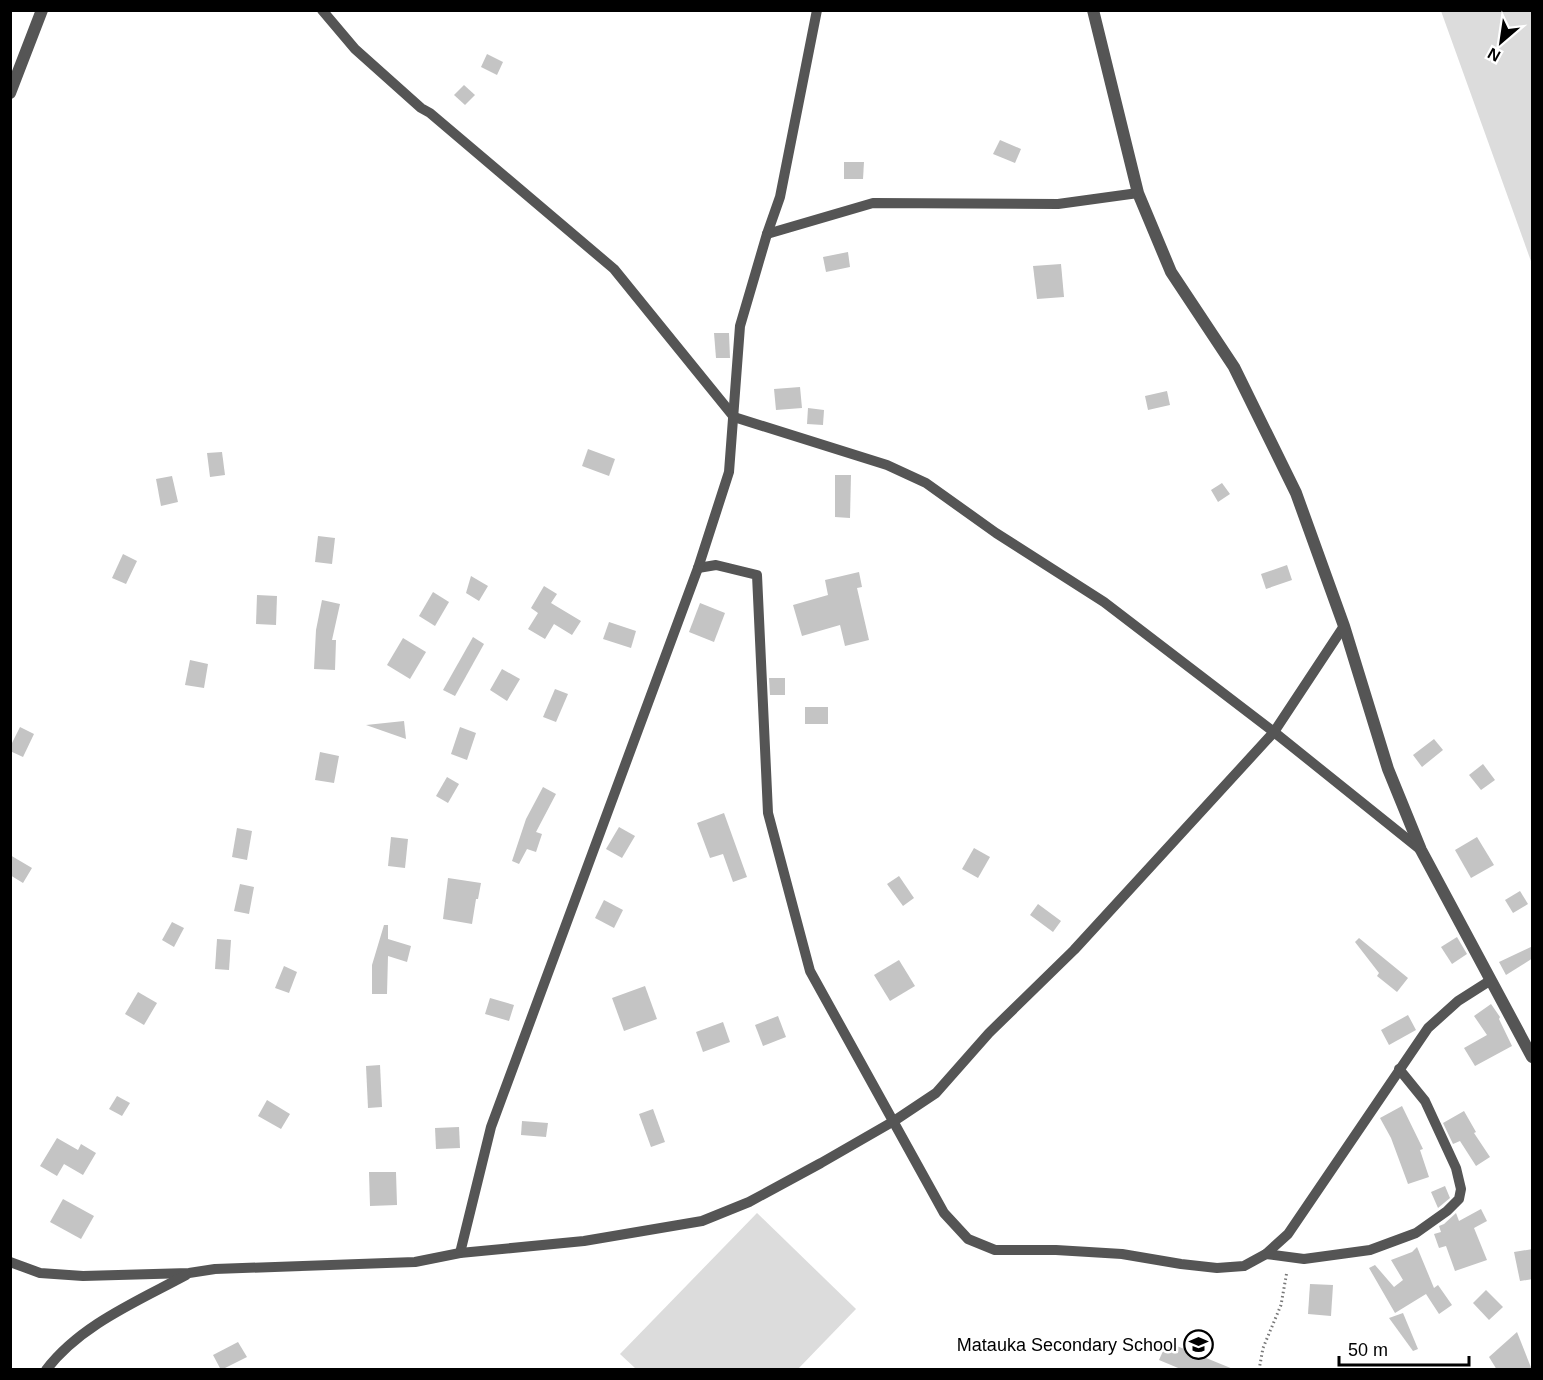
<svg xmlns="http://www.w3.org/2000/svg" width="1543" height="1380" font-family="Helvetica,sans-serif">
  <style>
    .green { fill: #dcdcdc }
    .building { fill: #c4c4c4 }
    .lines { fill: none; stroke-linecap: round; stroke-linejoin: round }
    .path { stroke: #777; stroke-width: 3; stroke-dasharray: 1.5 3; stroke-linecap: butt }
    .service { stroke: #555; stroke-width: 10 }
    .minor { stroke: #555; stroke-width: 12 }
    .labels { text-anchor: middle; stroke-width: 5; stroke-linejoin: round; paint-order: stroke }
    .poi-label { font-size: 18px; fill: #000; stroke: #fff; text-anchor: end }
  </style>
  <rect width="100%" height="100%" fill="#fff"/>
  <g class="green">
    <path d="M1441,11H1532V264Z"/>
    <path d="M757,1213L856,1309L798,1369H636L620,1354Z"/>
  </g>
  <g class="building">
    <path d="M487,54L503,62L497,75L481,67Z"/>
    <path d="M464,85L475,95L465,105L454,95Z"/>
    <path d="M1000,140L1021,149L1015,163L993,154Z"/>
    <path d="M844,162H864L863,179H844Z"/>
    <path d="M848,252L850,267L826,272L823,257Z"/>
    <path d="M1061,264L1064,297L1037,299L1033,266Z"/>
    <path d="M714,333H729L730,358H716Z"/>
    <path d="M800,387L802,408L776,410L774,389Z"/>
    <path d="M1167,391L1170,405L1148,410L1145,396Z"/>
    <path d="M808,408L824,410L823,425L807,424Z"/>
    <path d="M588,449L615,459L609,476L582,466Z"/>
    <path d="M222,452L225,475L210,477L207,453Z"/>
    <path d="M835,475H851L850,518L835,517Z"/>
    <path d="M172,476L178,502L161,506L156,479Z"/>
    <path d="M1222,483L1230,494L1218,502L1211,490Z"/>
    <path d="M318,536L335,538L332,564L315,562Z"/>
    <path d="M123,554L137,561L126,584L112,578Z"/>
    <path d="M1287,565L1292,580L1266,589L1261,574Z"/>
    <path d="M859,572L862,587L857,588L869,640L845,646L840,625L802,636L793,605L828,595L825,580Z"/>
    <path d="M471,576L488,586L479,601L466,593Z"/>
    <path d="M544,586L557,594L551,603L581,621L572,635L554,624L545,639L528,629L538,613L531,608Z"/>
    <path d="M433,592L449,602L435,626L419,616Z"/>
    <path d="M257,595L277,596L276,625L256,624Z"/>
    <path d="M322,600L340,604L332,640H336L335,670L314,669L316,630Z"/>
    <path d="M700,603L725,613L714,642L689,632Z"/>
    <path d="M609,622L636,631L631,648L603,639Z"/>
    <path d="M473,637L484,644L455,696L443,690Z"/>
    <path d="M403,638L426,652L410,679L387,665Z"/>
    <path d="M190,660L208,664L204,688L185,685Z"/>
    <path d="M502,669L520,679L507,701L490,690Z"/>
    <path d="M769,678H785V695H770Z"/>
    <path d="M555,689L568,694L556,722L543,717Z"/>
    <rect x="805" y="707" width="23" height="17"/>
    <path d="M404,721L406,739L366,725Z"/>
    <path d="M20,727L34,734L23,757L10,751V747Z"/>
    <path d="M460,727L476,733L467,760L451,754Z"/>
    <path d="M1434,739L1443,750L1422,767L1413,755Z"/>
    <path d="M320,752L339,756L334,783L315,780Z"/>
    <path d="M1483,764L1495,780L1481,790L1469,775Z"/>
    <path d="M447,777L459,784L448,803L436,796Z"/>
    <path d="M543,787L556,794L536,832L542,834L536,852L527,849L519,864L512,861L526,819Z"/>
    <path d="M724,813L747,877L733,882L723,854L710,858L697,823Z"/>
    <path d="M619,827L635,836L622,858L606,849Z"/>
    <path d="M237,828L252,831L247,860L232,857Z"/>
    <path d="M391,837L408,839L405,868L388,866Z"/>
    <path d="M1477,837L1494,865L1471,878L1455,850Z"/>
    <path d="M974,848L990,857L978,878L962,869Z"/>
    <path d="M10,855L32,868L23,883L10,875Z"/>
    <path d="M899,876L914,898L903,906L887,884Z"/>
    <path d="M448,878L481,883L478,899H476L472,924L443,919Z"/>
    <path d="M240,884L254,887L249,914L234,911Z"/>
    <path d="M1520,891L1528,904L1513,913L1505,900Z"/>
    <path d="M604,900L623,910L614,928L595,918Z"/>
    <path d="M1038,904L1061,921L1053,932L1030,915Z"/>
    <path d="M172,922L184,928L174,947L162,940Z"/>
    <path d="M384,925H388V939L411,946L407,962L388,956L387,994H372V965Z"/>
    <path d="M1457,937L1467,954L1452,964L1441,947Z"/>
    <path d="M1359,938L1408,978L1397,992L1377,976L1379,973L1355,942Z"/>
    <path d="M217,939L231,940L229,970L215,969Z"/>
    <path d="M1533,946V958L1506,975L1499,962Z"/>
    <path d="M899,960L915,986L890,1001L874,975Z"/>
    <path d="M284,966L297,972L289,993L275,988Z"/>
    <path d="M645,986L657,1019L624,1031L612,998Z"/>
    <path d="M138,992L157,1003L144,1025L125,1014Z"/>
    <path d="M490,998L514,1005L509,1021L485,1014Z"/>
    <path d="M1491,1004L1500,1017L1499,1019L1512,1046L1475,1066L1464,1048L1487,1035L1474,1016Z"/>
    <path d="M1408,1015L1416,1030L1389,1045L1381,1030Z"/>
    <path d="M778,1016L786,1037L763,1046L755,1025Z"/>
    <path d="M723,1022L730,1042L703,1052L696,1032Z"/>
    <path d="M380,1065L382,1107L368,1108L366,1066Z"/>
    <path d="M117,1096L130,1103L122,1116L109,1109Z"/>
    <path d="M267,1100L290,1114L281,1129L258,1116Z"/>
    <path d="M1402,1106L1423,1149L1420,1150L1429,1177L1408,1184L1391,1138L1380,1118Z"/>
    <path d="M653,1109L665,1142L651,1147L639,1114Z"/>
    <path d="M1464,1111L1476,1132L1474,1133L1490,1157L1476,1166L1460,1141L1453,1144L1443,1123Z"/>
    <path d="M522,1121L548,1123L546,1137L521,1135Z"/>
    <path d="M459,1127L460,1148L436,1149L435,1128Z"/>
    <path d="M57,1138L78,1150L81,1144L96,1153L83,1175L64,1164L57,1176L40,1166Z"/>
    <path d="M369,1172H396L397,1205L370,1206Z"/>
    <path d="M1445,1186L1450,1198L1438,1208L1431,1192Z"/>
    <path d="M63,1199L94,1216L81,1239L50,1222Z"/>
    <path d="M1481,1209L1487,1221L1474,1228L1487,1260L1455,1271L1446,1246L1439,1248L1434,1234L1441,1232L1439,1226L1444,1224L1456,1213L1459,1221Z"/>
    <path d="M1417,1247L1434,1288L1438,1285L1452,1305L1439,1314L1426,1294L1395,1313L1369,1268L1375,1265L1394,1287L1403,1280L1391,1260L1412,1252Z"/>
    <path d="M1533,1249V1279L1520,1281L1514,1252Z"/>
    <path d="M1310,1284L1333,1285L1331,1316L1308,1314Z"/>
    <path d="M1486,1290L1503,1307L1489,1320L1473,1303Z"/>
    <path d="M1403,1313L1418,1349L1413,1351L1389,1318Z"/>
    <path d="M1517,1332L1532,1370H1497L1489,1357Z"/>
    <path d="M238,1342L247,1357L221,1370L213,1355Z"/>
    <path d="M1167,1342L1233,1369V1370H1183L1159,1360Z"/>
  </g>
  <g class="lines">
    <path class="path" d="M1259,1370L1263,1348L1281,1305L1287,1271"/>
    <g class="service">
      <path d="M322,10L355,49L421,108L430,113L614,269L734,417L887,465L926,483L996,533L1104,602L1274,732L1421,850"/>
      <path d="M767,234L873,203L1058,204L1138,193"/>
      <path d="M698,568L716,565L757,575L768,813L810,971L944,1213L968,1239L995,1250H1056L1122,1254L1181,1264L1217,1268L1244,1266L1266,1254L1288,1234L1428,1028L1458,1001L1491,980"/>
      <path d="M460,1253L491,1127L698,568L729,472L740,326L767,234L780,197L817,10"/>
      <path d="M1266,1254L1304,1259L1370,1250L1416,1233L1447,1211L1459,1199L1461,1189L1456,1168L1425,1101L1399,1069"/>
      <path d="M10,1262L40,1273L83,1276L189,1273L215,1269L415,1262L460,1253L584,1241L702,1221L749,1202L821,1163L894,1121L936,1093L989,1033L1074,950L1274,732L1344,626"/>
      <path d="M46,1370C80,1325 138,1301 186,1275"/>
    </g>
    <g class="minor">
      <path d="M1093,10L1138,193L1171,272L1234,367L1296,493L1344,626L1388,769L1421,850L1532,1057"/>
      <path d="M10,93L42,10"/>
    </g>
  </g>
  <defs>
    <symbol id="school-ring" viewBox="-11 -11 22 22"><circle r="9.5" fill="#fff" stroke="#000" stroke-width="1.5"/><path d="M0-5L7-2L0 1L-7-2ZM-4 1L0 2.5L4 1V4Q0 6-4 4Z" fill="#000"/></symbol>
  </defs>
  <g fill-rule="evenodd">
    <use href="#school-ring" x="1182" y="1328" width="33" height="33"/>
  </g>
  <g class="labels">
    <g class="poi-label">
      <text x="1177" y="1351">Matauka Secondary School</text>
    </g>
  </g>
  <rect width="1543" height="1380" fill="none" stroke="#000000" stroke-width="24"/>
  <g transform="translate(1501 42) rotate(209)" stroke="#ffffff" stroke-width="4.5" paint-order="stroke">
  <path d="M0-4.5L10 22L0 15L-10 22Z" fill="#000000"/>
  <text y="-9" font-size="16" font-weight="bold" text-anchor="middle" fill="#000000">N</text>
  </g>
  <path d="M1339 1356v9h130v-9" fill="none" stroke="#000000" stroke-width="3"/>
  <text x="1348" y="1356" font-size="18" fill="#000000" stroke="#ffffff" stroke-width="4.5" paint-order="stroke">50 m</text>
</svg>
